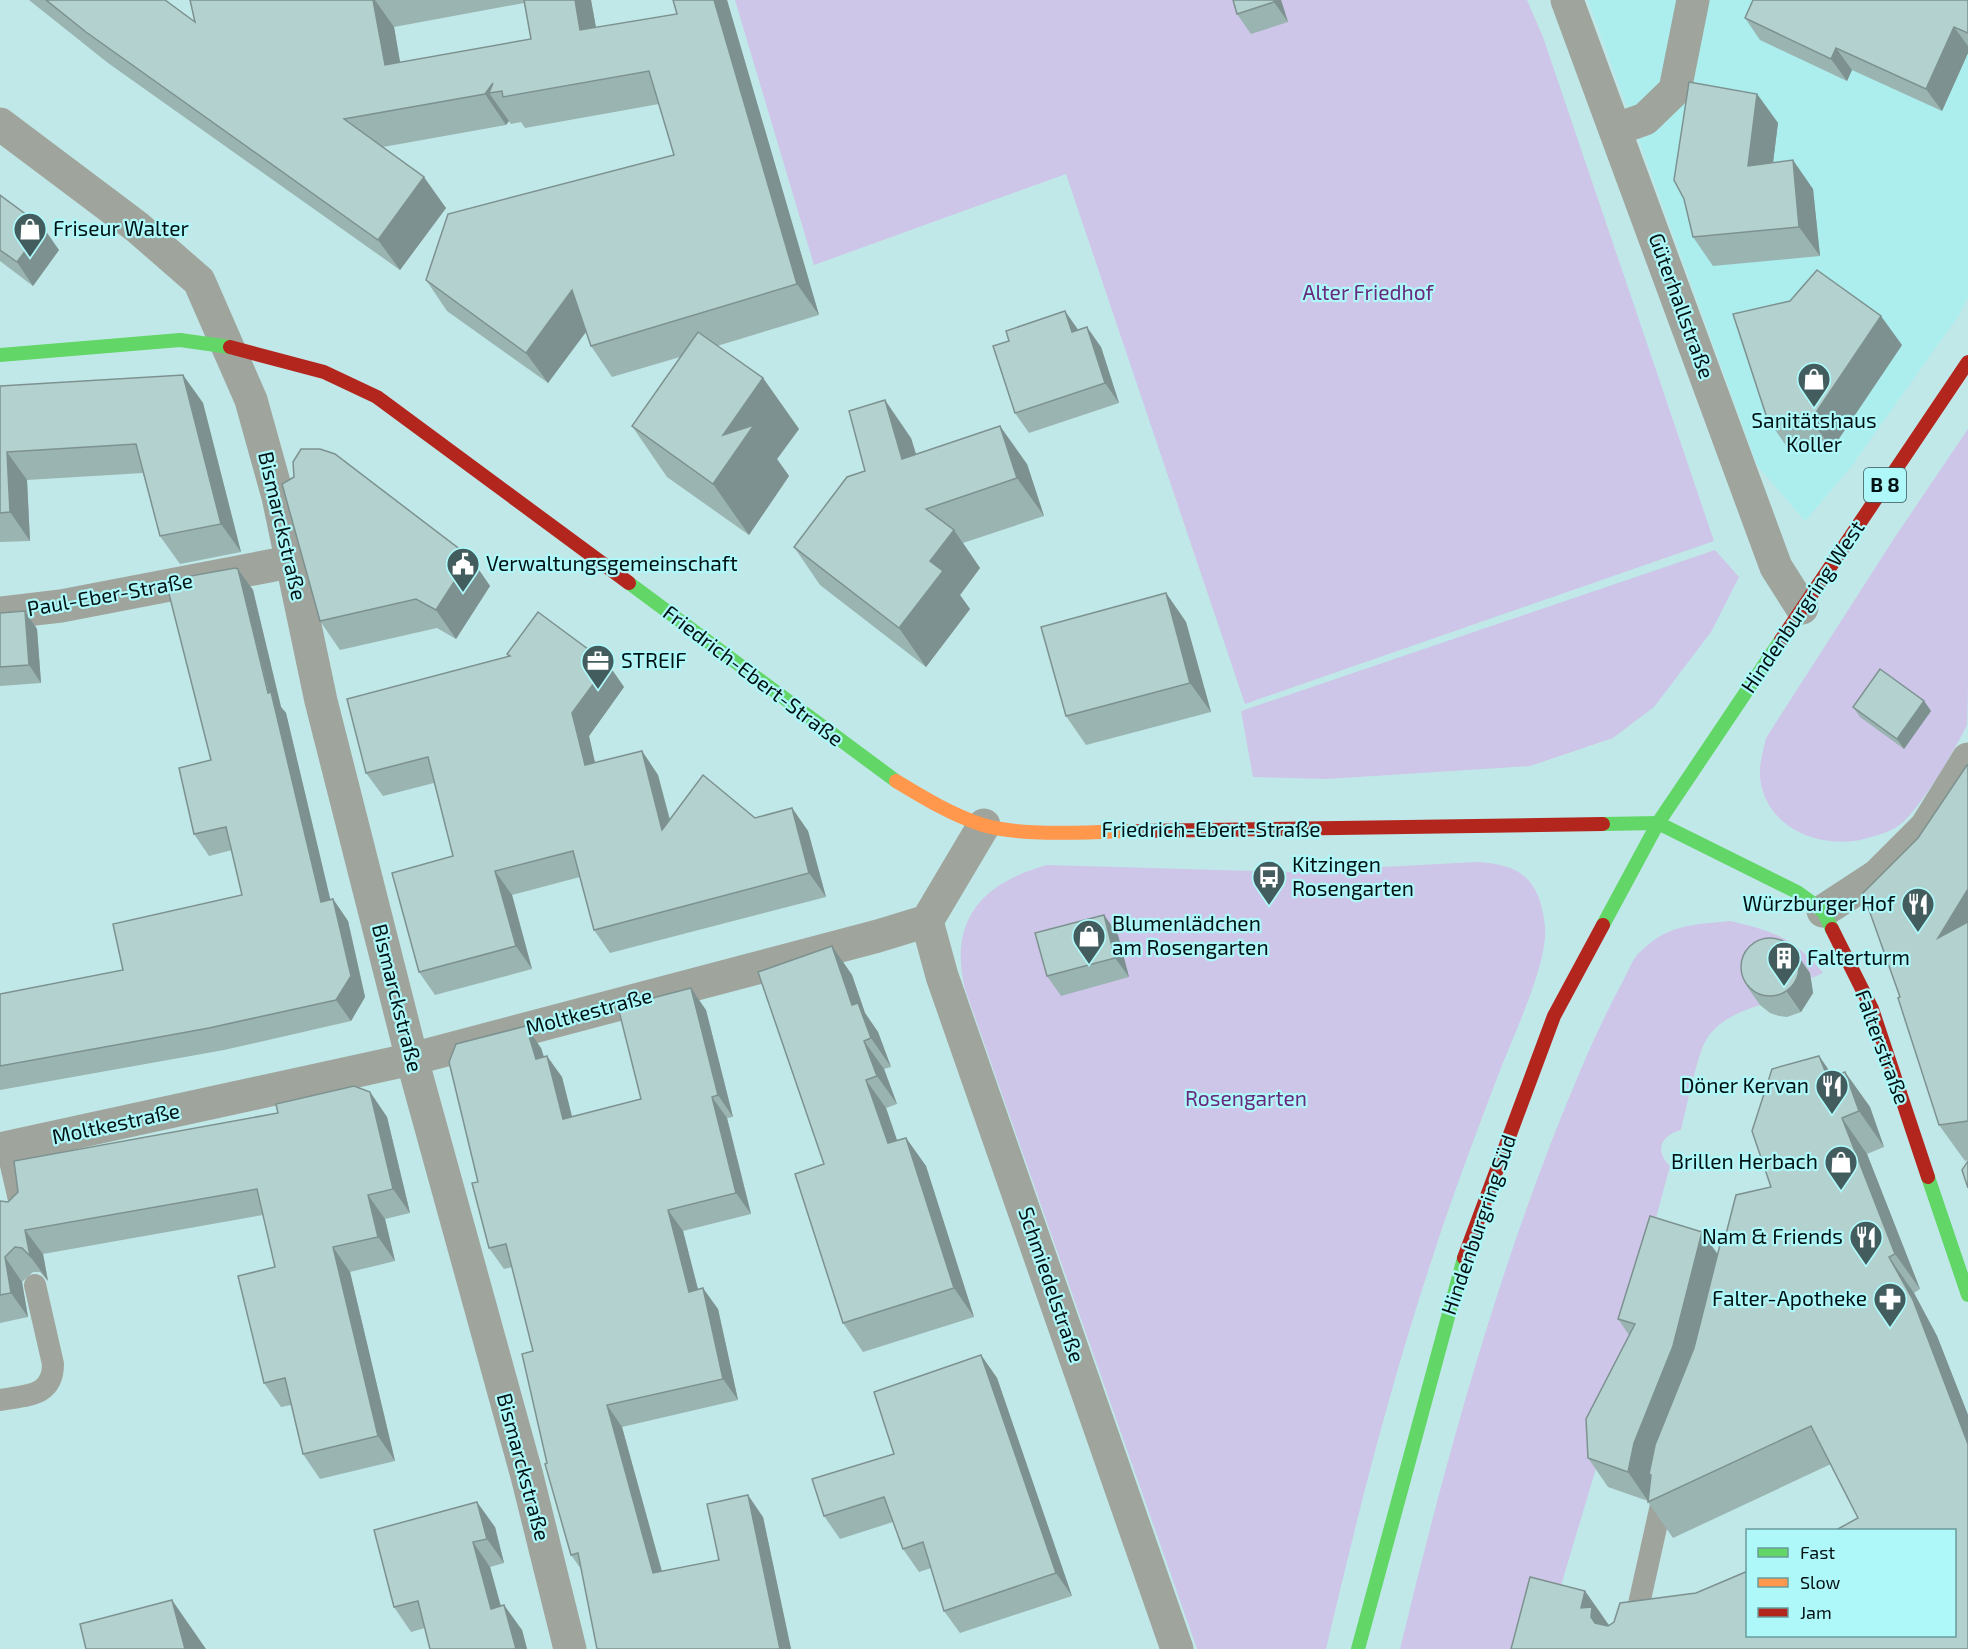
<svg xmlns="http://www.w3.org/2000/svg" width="1968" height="1649" font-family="'Exo 2',sans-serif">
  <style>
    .built { fill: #acedee }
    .green { fill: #cdc6e8 }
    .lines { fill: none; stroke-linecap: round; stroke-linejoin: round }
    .lane { stroke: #9fa59d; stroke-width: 22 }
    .street { stroke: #9fa59d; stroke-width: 33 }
    .fast { stroke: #63d668; stroke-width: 14 }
    .slow { stroke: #ff974d; stroke-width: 14 }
    .jam { stroke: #b3261e; stroke-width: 14 }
    .wall { fill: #9ab4b1; fill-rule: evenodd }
    .shaded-wall { fill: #7d9290 }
    .building { fill: #b3d1ce; stroke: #7d9290; stroke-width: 1.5 }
    .labels { text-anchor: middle; stroke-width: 4.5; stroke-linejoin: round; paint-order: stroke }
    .shield { fill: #aff8f9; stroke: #345758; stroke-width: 1.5 }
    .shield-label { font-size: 20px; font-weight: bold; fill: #001213 }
    .poi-label { font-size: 21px; fill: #001213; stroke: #aff8f9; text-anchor: start }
    .park-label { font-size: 21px; fill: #68297d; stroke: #aff8f9 }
    .street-label { font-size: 21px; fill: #001213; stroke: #aff8f9 }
  </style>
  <rect width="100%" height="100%" fill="#c0e8e8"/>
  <path class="built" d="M1588,0H1968V297L1959,315L1851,467L1805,521L1757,465Z"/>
  <g class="green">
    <path d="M735,0H1527L1543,37L1714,541L1245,704L1066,174L814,265Z"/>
    <path d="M1968,429C1968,507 1968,584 1968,661C1968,676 1968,713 1967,725C1956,748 1918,813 1898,826C1888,833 1872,837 1860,840C1816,848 1766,827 1760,778C1759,764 1763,751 1766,738L1895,537Z"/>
    <path d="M1715,550L1739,577L1711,632L1654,707L1613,738L1530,766L1327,779L1253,777L1241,711Z"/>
    <path d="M1476,862C1522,864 1540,880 1545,927C1548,964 1513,1036 1499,1073C1476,1133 1453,1194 1433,1256C1390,1385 1357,1517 1326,1649H1197L965,989C948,919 983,883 1047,865L1290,872Z"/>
    <path d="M1730,921C1773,931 1793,937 1823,973L1812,978L1810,973L1756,998L1760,1005C1739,1012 1718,1020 1706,1040C1697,1055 1686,1110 1681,1130C1661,1135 1654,1151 1670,1166L1652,1233L1659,1236L1603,1445L1542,1649H1400C1448,1450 1503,1250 1584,1062C1596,1034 1609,1007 1623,981C1628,972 1632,960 1639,953C1668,924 1691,925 1730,921Z"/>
  </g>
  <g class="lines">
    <g class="lane">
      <path d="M7,1148L22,1213"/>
      <path d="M0,1400C26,1395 53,1397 53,1364L35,1285"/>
      <path d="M1629,1649L1665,1487"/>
    </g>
    <g class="street">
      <path d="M1567,0L1776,567L1802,608"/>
      <path d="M0,124L137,227L199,281L251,400L278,497L321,701L412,1059L527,1476L570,1649"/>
      <path d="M1617,129L1645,119L1675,90L1693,0"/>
      <path d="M0,613L61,606L290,562"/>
      <path d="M1823,911L1878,875L1926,827L1968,759"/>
      <path d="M927,921L942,976L1177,1649"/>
      <path d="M0,1149L412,1059L878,936L927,921L984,825"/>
    </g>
    <g class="fast">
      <path d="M0,355L180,340L230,347"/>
      <path d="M629,583L896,781"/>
      <path d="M1603,824L1658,823L1797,892L1823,911L1832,929"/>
      <path d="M1603,925L1658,823L1781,640"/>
      <path d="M1928,1177L1968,1295"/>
      <path d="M1358,1649L1464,1258"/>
    </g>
    <path class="slow" d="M896,781C924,798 952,815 983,825C1029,838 1091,831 1139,831"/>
    <g class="jam">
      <path d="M230,347L324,372L377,397L629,583"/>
      <path d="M1781,640L1968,362"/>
      <path d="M1139,831L1603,824"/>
      <path d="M1832,929L1872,1009L1928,1177"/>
      <path d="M1464,1258L1554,1016L1603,925"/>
    </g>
  </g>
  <g class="wall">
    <path d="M29,0H165L195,22L190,0H591L596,28L677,14L673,0H727L819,315L717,346L763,378L799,429L777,459L789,476L749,535L667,477L632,426L680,357L612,377L591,346L586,332L548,383L447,311L426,280L674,155L659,104L525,128L521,122L511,124L509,121L506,125L383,147L446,208L400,270L108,63ZM524,3L531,39L400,62L394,27Z"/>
    <path d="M1233,0H1281L1288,22L1251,34L1237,14Z"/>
    <path d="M1968,0V53L1942,111L1852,70L1847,81L1760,40L1745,18Z"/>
    <path d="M1757,94L1778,123L1773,162L1813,189L1820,256L1713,266L1693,237Z"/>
    <path d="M0,195L59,250L33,286L0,261Z"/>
    <path d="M1790,301L1902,345L1832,449L1787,447L1767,418Z"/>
    <path d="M1078,330L1101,347L1119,403L1029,433L1015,413Z"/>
    <path d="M183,375L203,403L241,552L180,564L160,536L143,473L27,480L30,541L0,542V386Z"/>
    <path d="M911,438L916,454L1027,464L1044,516L963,543L980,568L960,595L970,609L926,667L820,585L794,547L865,471Z"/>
    <path d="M470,557L490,586L456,639L437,628L340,650L320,621Z"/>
    <path d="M238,569L253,590L281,707L286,713L330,900L333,899L348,921L365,997L351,1021L224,1050L0,1090V994L123,970L242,895L232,850L209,856L194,834L211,760Z"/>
    <path d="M1166,593L1186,622L1211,712L1086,745L1066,716Z"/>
    <path d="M25,611L37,629L41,683L0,686V613Z"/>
    <path d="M507,654L608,664L624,687L589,736L595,763L642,751L658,775L670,819L755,818L792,808L808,831L826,897L610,953L594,930L580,877L512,895L532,969L435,995L419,972L453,856L434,783L383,796L366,773L508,656Z"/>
    <path d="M1924,701L1931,711L1904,749L1860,717L1853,707Z"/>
    <path d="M1968,765V1160L1965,1161L1939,1125L1900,997L1918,838Z"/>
    <path d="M1104,915L1118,935L1129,977L1061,996L1047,976Z"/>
    <path d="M832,946L852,975L865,1013L878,1032L891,1067L884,1069L897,1104L886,1108L897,1141L906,1138L926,1166L974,1317L863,1352L843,1323L824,1164Z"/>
    <path d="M1810,973L1813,993L1801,1012L1787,1017L1779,1016L1770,1013L1760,1005L1746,985Z"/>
    <path d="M706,1010L733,1117L727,1118L751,1214L683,1231L698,1289L718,1309L738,1400L622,1427L662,1571L719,1560L763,1517L791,1649H597L581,1569L571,1555L547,1463L533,1351L512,1267L504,1269L489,1248L478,1182L541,1048L544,1057L562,1077L572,1117L641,1099Z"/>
    <path d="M1819,1056L1833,1076L1845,1072L1870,1107L1884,1147L1867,1154L1920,1289L1914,1293L1937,1336L1968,1415V1649H1511L1530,1577L1585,1591L1609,1625L1614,1622L1620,1603L1696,1593L1748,1571V1635H1954V1530H1836L1858,1518L1831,1464L1673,1538L1648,1502L1649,1496L1648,1501L1608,1487L1588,1458L1586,1419L1629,1335L1618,1319L1650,1216L1702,1232L1718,1254L1723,1233L1726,1234L1736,1195L1771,1187L1752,1131L1772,1069Z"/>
    <path d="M370,1092L387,1117L410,1213L385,1219L395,1261L350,1272L395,1461L320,1479L303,1454L291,1405L281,1407L264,1383L275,1267L263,1215L43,1254L48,1281L40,1272H33L22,1282L28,1317L0,1323V1201L8,1202L278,1113Z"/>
    <path d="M981,1355L997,1378L1072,1596L960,1633L944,1611L931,1568L919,1572L903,1549L893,1522L840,1539L824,1516L894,1454Z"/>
    <path d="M495,1527L504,1563L490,1567L501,1606L522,1630L527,1649H430L425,1628L411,1632L394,1607L374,1530Z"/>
  </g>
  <g class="shaded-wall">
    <path d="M373,0H375L394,27L406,96L385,65Z"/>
    <path d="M575,0H591L602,61L580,30Z"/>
    <path d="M714,0H727L819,315L797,284Z"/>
    <path d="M1274,0H1281L1288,22L1274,2Z"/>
    <path d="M1954,27L1968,46V53L1942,111L1926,89Z"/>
    <path d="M1836,48L1852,70L1847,81L1831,59Z"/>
    <path d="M493,83L489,93L509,121L506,125L485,94Z"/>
    <path d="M1757,94L1778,123L1769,195L1748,166Z"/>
    <path d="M1793,160L1813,189L1820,256L1799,227Z"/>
    <path d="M424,177L446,208L400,270L378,240Z"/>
    <path d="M43,227L59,250L33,286L17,262Z"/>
    <path d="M572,290L594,321L548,383L526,353Z"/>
    <path d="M1065,311L1079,331L1072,332Z"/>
    <path d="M1881,316L1902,345L1832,449L1811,420Z"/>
    <path d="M1087,327L1101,347L1119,403L1105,383Z"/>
    <path d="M183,375L203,403L241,552L221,524Z"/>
    <path d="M763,378L799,429L777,459L789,476L749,535L713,484L723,435Z"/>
    <path d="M885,400L911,438L929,497L902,459Z"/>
    <path d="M1000,426L1027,464L1044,516L1017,478Z"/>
    <path d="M7,452L27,480L30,541L10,512Z"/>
    <path d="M954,530L980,568L960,595L970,609L926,667L899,628L930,561Z"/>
    <path d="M470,557L490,586L456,639L436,610Z"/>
    <path d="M238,569L253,590L281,707L286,713L336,923L321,902Z"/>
    <path d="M1166,593L1186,622L1211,712L1190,683Z"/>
    <path d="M25,611L37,629L41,683L29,665Z"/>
    <path d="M608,664L624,687L589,736L601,789L585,765L572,713Z"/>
    <path d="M1924,701L1931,711L1904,749L1897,739Z"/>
    <path d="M642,751L658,775L678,853L662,830Z"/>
    <path d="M792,808L808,831L826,897L809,873Z"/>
    <path d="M495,871L512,895L532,969L516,946Z"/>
    <path d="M1968,889V967L1938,938Z"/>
    <path d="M333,899L348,921L365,997L351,1021L336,1000Z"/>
    <path d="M1104,915L1118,935L1129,977L1115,958Z"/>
    <path d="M832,946L852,975L865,1013L878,1032L891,1067L871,1038L852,1005Z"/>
    <path d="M1796,953L1810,973L1813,993L1801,1012L1787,992Z"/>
    <path d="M691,988L706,1010L733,1117L718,1095Z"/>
    <path d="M526,1026L541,1048L551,1080L536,1059Z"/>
    <path d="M864,1041L884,1069L897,1104L877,1076Z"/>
    <path d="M547,1056L562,1077L578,1140L563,1119Z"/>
    <path d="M1819,1056L1844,1092L1828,1078Z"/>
    <path d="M1845,1072L1870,1107L1884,1147L1859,1111Z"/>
    <path d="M866,1080L886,1108L908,1172L888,1143Z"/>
    <path d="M370,1092L387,1117L410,1213L393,1189Z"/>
    <path d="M712,1097L727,1118L751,1214L736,1193Z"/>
    <path d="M1842,1118L1867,1154L1920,1289L1895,1254Z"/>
    <path d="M906,1138L926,1166L974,1317L954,1288Z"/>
    <path d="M368,1195L385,1219L395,1261L378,1237Z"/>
    <path d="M668,1210L683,1231L704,1313L689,1292Z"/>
    <path d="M25,1230L43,1254L48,1281L30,1256Z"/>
    <path d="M1702,1232L1722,1261L1651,1475L1649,1474L1653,1480L1648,1501L1628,1472L1634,1443Z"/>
    <path d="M333,1247L350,1272L395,1461L378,1436Z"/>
    <path d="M5,1257L22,1282L28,1317L11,1293Z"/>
    <path d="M1889,1257L1914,1293L1937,1336L1968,1415V1444Z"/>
    <path d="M703,1288L718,1309L738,1400L723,1379Z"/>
    <path d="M981,1355L997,1378L1072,1596L1056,1573Z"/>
    <path d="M607,1405L622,1427L668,1594L653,1573Z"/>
    <path d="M748,1495L763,1517L791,1649H780Z"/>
    <path d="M477,1502L495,1527L504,1563L487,1539Z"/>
    <path d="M473,1542L490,1567L508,1633L491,1609Z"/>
    <path d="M1585,1591L1610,1627L1616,1649L1581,1608Z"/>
    <path d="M172,1600L206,1649H185Z"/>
    <path d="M504,1605L522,1630L527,1649H516Z"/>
  </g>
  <g class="building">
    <path d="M46,0H165L195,22L190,0H373L385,65L531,39L524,0H575L580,30L677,14L673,0H714L797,284L591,346L572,290L526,353L426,280L448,214L674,155L649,71L503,97L502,91L489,93L493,83L485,94L344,119L424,177L378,240L86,32Z"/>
    <path d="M1233,0H1274V2L1237,14Z"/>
    <path d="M1753,0H1968V33L1954,27L1926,89L1836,48L1831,59L1745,18Z"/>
    <path d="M1689,82L1757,94L1748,166L1793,160L1799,227L1693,237L1684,199L1674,180Z"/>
    <path d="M0,195L43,227L17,262L0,250Z"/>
    <path d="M1817,270L1881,316L1811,420L1767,418L1733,314L1790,301Z"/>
    <path d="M1065,311L1072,332L1087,327L1105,383L1015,413L993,346L1009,341L1006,331Z"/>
    <path d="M698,332L763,378L723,435L754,425L713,484L632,426Z"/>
    <path d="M183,375L221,524L160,536L136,444L7,452L10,512L0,513V386Z"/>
    <path d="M885,400L902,459L1000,426L1017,478L926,509L954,530L930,561L943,571L899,628L794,547L847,477L865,471L849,411Z"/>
    <path d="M301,449H320L335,454L470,557L436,610L416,599L320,621L282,484L294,477L293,462Z"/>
    <path d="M235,568L238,569L268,693L271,692L321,902L333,899L351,976L336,1000L209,1028L0,1066V994L123,970L113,924L242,895L226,827L194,834L179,768L211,760L167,586L176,584L174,579Z"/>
    <path d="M1166,593L1190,683L1066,716L1041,627Z"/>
    <path d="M25,611L29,665L0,667V613Z"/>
    <path d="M538,612L608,664L572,713L585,765L642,751L662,830L703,775L755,818L792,808L809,873L594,930L573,851L495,871L516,946L419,972L392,873L453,856L428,757L366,773L347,699L510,656L507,654Z"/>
    <path d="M1880,669L1924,701L1897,739L1853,707Z"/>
    <path d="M1967,765H1968V889L1938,938L1968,922V1121L1939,1125L1898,998L1900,997L1863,893L1918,838Z"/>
    <path d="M1104,915L1115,958L1047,976L1035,933Z"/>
    <circle cx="1770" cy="967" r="29"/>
    <path d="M832,946L852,1005L858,1003L871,1038L864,1041L877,1076L866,1080L888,1143L906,1138L954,1288L843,1323L795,1174L824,1164L758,972Z"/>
    <path d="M691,988L718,1095L712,1097L736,1193L668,1210L689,1292L703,1288L723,1379L607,1405L653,1573L719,1560L707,1504L748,1495L780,1649H597L578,1553L571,1555L545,1464L547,1463L522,1354L533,1351L506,1244L489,1248L472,1183L478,1182L449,1062L456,1044L526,1026L536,1059L547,1056L563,1119L641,1099L618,1007Z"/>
    <path d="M1819,1056L1828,1078L1845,1072L1859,1111L1842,1118L1895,1254L1889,1257L1913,1300L1968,1444V1649H1511L1530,1577L1585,1591L1581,1608L1592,1607L1591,1617L1595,1623L1608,1626L1614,1622L1620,1603L1696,1593L1748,1571V1635H1954V1530H1836L1858,1518L1811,1426L1648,1502L1651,1475L1649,1474L1655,1445L1694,1348L1723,1233L1726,1234L1736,1195L1771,1187L1752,1131L1772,1069Z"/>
    <path d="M354,1086L370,1092L393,1189L368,1195L378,1237L333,1247L378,1436L303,1454L285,1378L264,1383L238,1276L275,1267L257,1189L25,1230L30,1256L22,1248L15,1247L5,1257L11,1293L0,1295V1201L8,1202L18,1192L14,1161L278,1113L276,1104Z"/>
    <path d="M1968,1161V1188L1962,1170Z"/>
    <path d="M1650,1216L1702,1232L1673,1346L1634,1443L1628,1472L1588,1458L1586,1419L1635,1324L1618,1319Z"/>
    <path d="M981,1355L1056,1573L944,1611L923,1542L903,1549L884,1497L824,1516L812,1479L894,1454L874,1392Z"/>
    <path d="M477,1502L487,1539L473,1542L491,1609L504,1605L516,1649H430L418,1601L394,1607L374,1530Z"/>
    <path d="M172,1600L185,1649H86L80,1624Z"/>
  </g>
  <defs>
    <symbol id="shop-pin" viewBox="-11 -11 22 30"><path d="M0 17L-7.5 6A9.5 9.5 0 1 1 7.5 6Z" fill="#435d5e" stroke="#aff8f9"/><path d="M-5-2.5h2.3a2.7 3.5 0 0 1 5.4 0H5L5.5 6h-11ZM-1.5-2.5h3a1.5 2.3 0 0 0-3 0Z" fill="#fff"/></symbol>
    <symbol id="civic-pin" viewBox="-11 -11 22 30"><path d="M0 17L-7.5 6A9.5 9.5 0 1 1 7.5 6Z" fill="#435d5e" stroke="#aff8f9"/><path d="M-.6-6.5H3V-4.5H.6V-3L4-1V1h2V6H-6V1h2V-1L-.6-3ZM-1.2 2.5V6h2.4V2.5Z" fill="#fff"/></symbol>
    <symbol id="office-pin" viewBox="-11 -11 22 30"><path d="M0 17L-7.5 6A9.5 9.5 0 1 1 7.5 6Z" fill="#435d5e" stroke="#aff8f9"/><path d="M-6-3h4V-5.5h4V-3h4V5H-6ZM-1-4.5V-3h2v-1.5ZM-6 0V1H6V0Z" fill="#fff"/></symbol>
    <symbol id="bus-pin" viewBox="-11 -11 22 30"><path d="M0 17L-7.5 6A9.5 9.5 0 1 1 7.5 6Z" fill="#435d5e" stroke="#aff8f9"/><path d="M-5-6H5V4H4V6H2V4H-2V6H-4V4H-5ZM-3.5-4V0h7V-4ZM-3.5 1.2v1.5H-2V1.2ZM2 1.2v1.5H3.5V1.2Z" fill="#fff"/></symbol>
    <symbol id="restaurant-pin" viewBox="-11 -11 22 30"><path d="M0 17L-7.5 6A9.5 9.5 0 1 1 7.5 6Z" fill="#435d5e" stroke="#aff8f9"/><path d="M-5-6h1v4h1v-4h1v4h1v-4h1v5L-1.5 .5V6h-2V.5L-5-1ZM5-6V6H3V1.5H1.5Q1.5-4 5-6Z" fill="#fff"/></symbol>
    <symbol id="building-pin" viewBox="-11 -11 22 30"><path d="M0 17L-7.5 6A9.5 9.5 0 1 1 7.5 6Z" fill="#435d5e" stroke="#aff8f9"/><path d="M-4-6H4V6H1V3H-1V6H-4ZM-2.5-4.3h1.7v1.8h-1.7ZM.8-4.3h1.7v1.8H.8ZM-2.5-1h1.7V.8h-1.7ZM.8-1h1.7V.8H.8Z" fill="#fff"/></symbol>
    <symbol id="pharmacy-pin" viewBox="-11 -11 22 30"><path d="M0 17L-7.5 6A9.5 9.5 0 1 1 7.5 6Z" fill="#435d5e" stroke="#aff8f9"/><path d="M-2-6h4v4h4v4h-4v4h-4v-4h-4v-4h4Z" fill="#fff"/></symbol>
  </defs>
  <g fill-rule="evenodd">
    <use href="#shop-pin" x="11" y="210" width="38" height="52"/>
    <use href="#shop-pin" x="1795" y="360" width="38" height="52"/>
    <use href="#civic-pin" x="444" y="545" width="38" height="52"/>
    <use href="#office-pin" x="579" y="642" width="38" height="52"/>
    <use href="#bus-pin" x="1250" y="858" width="38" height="52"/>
    <use href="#restaurant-pin" x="1899" y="885" width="38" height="52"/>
    <use href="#shop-pin" x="1070" y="917" width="38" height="52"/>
    <use href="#building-pin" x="1765" y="939" width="38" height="52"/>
    <use href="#restaurant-pin" x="1813" y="1067" width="38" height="52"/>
    <use href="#shop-pin" x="1822" y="1143" width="38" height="52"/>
    <use href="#restaurant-pin" x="1847" y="1218" width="38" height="52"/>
    <use href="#pharmacy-pin" x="1871" y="1280" width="38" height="52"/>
  </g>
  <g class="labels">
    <rect class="shield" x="1864" y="468" width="42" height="34" rx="4.5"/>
    <g class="shield-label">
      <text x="1885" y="492">B 8</text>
    </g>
    <g class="poi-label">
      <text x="53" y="236">Friseur Walter</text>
      <text x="1814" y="428" text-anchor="middle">Sanitätshaus<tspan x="1814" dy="24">Koller</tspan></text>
      <text x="486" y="571">Verwaltungsgemeinschaft</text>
      <text x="621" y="668">STREIF</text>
      <text x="1292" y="872">Kitzingen<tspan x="1292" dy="24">Rosengarten</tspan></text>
      <text x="1895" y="911" text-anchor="end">Würzburger Hof</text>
      <text x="1112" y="931">Blumenlädchen<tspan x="1112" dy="24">am Rosengarten</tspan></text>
      <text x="1807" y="965">Falterturm</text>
      <text x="1809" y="1093" text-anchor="end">Döner Kervan</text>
      <text x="1818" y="1169" text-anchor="end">Brillen Herbach</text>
      <text x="1843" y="1244" text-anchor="end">Nam &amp; Friends</text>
      <text x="1867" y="1306" text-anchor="end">Falter-Apotheke</text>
    </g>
    <g class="park-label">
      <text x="1368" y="300">Alter Friedhof</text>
      <text x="1246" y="1106">Rosengarten</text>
    </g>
    <g class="street-label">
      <text transform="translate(1681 306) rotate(70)" y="7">Güterhallstraße</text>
      <text transform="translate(282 526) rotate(77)" y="7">Bismarckstraße</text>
      <text transform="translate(110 595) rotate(-10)" y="7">Paul-Eber-Straße</text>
      <text transform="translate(1803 607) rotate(-56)" y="7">Hindenburgring West</text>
      <text transform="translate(753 676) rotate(37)" y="7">Friedrich-Ebert-Straße</text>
      <text x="1211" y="837">Friedrich-Ebert-Straße</text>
      <text transform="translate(397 998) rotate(76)" y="7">Bismarckstraße</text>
      <text transform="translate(589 1012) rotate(-15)" y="7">Moltkestraße</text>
      <text transform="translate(1882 1047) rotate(70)" y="7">Falterstraße</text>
      <text transform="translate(116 1124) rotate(-12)" y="7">Moltkestraße</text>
      <text transform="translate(1479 1225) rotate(-71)" y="7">Hindenburgring Süd</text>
      <text transform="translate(1051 1285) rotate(71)" y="7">Schmiedelstraße</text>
      <text transform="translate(523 1467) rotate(75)" y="7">Bismarckstraße</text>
    </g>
  </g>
  <rect x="1746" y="1529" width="210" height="108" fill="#aff8f9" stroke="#699c9d" stroke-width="1.5"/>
  <rect x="1758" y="1548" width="30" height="9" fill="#63d668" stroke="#699c9d" stroke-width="1.5"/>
  <text x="1800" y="1559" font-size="18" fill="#001213">Fast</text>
  <rect x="1758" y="1578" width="30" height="9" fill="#ff974d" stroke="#699c9d" stroke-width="1.5"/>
  <text x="1800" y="1589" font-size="18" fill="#001213">Slow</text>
  <rect x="1758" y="1608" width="30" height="9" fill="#b3261e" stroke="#699c9d" stroke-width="1.5"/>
  <text x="1800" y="1619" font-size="18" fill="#001213">Jam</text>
</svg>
